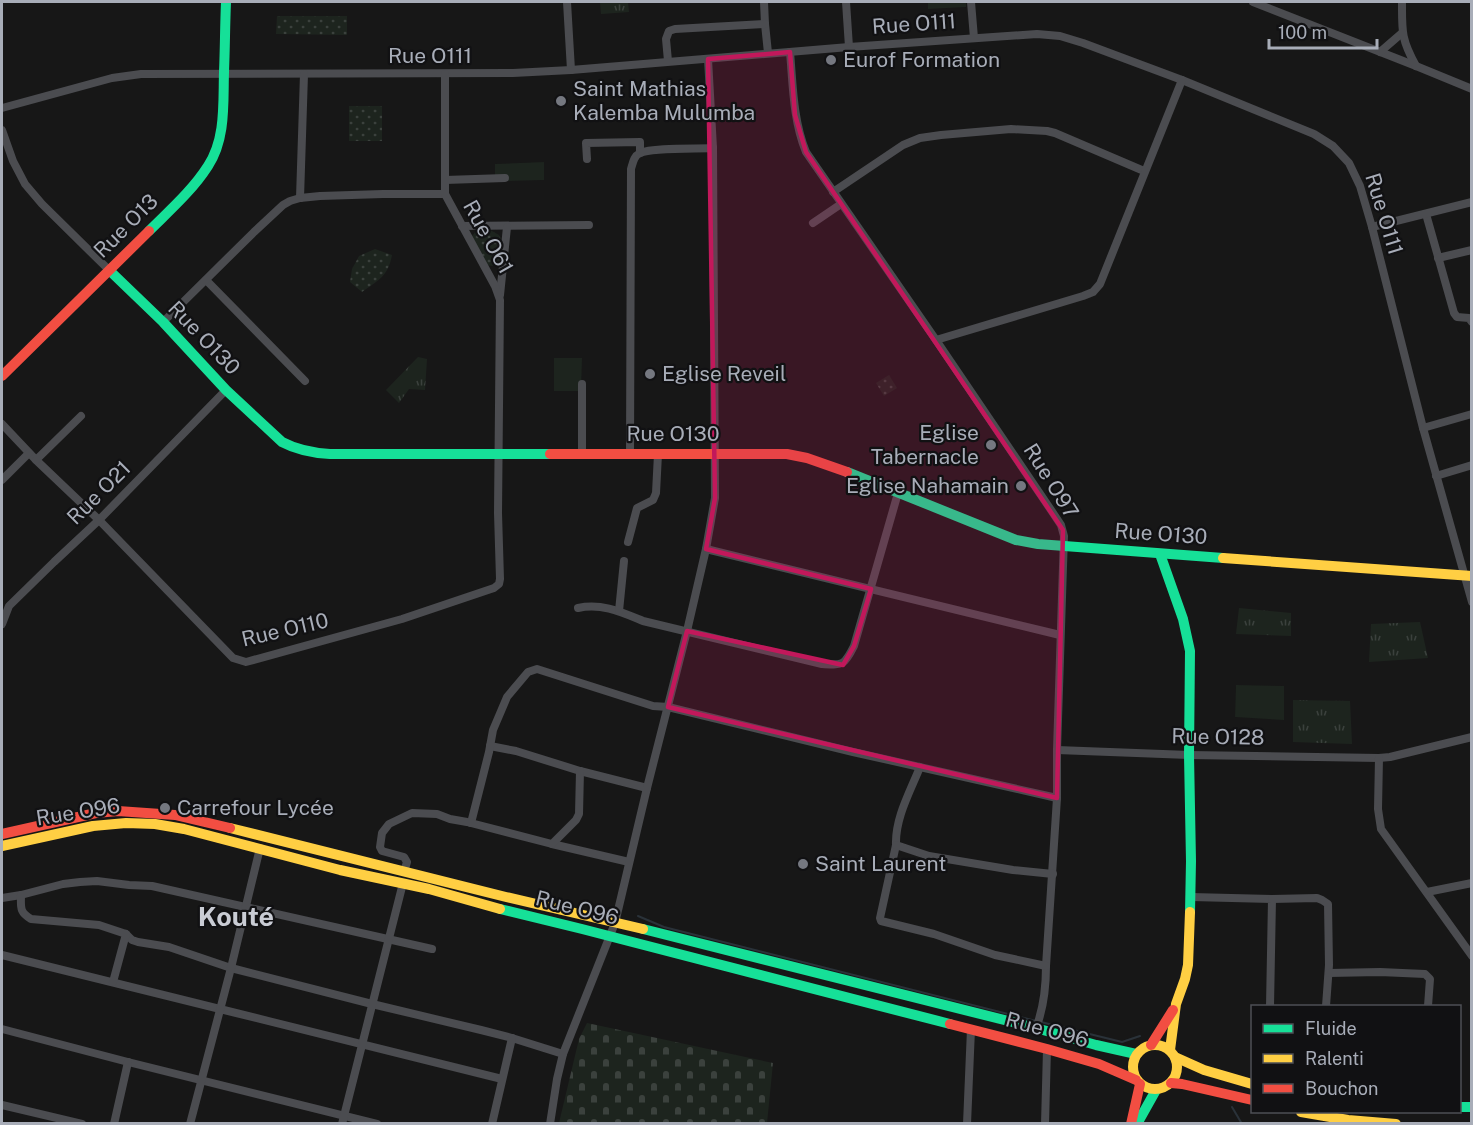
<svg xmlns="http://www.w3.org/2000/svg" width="1473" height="1125" font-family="'Public Sans',sans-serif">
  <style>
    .grass { fill: url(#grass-dots) }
    .cemetery { fill: url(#cemetery-stones) }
    .park { fill: url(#park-tufts) }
    .pitch { fill: #1d241e }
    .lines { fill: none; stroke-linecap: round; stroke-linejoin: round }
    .stream { stroke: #2a3239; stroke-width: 2 }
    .street { stroke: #4b4c50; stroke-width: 8 }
    .fast { stroke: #16e098; stroke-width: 10 }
    .slow { stroke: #ffcf43; stroke-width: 10 }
    .jam { stroke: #f24e42; stroke-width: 10 }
    .marked { fill: #c2185b; fill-opacity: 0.2; stroke: #c2185b; stroke-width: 4.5; stroke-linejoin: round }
    .poi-dot { fill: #757880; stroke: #111113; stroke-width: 2 }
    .labels { text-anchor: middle; stroke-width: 4.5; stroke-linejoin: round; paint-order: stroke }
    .street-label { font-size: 21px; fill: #a8adb8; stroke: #111113 }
    .poi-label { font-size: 21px; fill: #a8adb8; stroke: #111113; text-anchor: start }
    .district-label { font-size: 27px; font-weight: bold; fill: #c9ccd4; stroke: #111113 }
  </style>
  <defs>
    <pattern id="grass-dots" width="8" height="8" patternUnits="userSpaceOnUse" patternTransform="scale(1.5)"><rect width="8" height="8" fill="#1d241e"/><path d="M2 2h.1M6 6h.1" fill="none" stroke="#3b413d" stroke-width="1.8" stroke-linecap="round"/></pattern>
    <pattern id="cemetery-stones" width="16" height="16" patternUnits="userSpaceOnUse" patternTransform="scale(1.5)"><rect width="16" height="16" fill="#1d241e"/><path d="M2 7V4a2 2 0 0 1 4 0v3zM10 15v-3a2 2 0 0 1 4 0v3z" fill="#3b413d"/></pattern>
    <pattern id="park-tufts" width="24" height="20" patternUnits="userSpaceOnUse" patternTransform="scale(1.5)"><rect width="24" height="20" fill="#1d241e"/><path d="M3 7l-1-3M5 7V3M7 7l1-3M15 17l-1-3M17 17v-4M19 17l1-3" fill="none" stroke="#3b413d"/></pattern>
  </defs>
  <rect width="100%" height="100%" fill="#171717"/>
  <g class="grass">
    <path d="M277,16H347V35L276,34Z"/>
    <rect x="349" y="106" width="33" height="35"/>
    <path d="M477,230H490L499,235L503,244L501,261L493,266L487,265L472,236Z"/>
    <path d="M375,249L392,255C388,276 379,280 362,292L350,282L352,269L359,256Z"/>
    <path d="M889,375L897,388L884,396L876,383Z"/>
  </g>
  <path class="cemetery" d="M587,1023L773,1063L767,1123H559L579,1039Z"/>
  <g class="park">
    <path d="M600,2H628L629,12L601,14Z"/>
    <path d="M418,357L427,359L425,390L409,389L399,403L386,390Z"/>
    <path d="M1239,608L1291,613V636L1236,634Z"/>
    <path d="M1420,622L1428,658L1369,662L1371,624Z"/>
    <path d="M1293,700L1350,701L1352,744L1293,742Z"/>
  </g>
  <g class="pitch">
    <path d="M928,2H966V7L928,9Z"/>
    <path d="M544,162V180L507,181V176L495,177V164Z"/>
    <path d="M554,358H582L581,391H554Z"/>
    <path d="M1236,685L1284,686V720L1235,717Z"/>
  </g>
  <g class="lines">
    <g class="stream">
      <path d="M638,916L664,927L1036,1021"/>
      <path d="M1041,1022L1122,1042L1140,1036"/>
      <path d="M1232,1107L1242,1124"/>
    </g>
    <g class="street">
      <path d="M567,2L571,70"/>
      <path d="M764,2L765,24L768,53"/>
      <path d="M846,2L849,47"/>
      <path d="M971,2L974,38"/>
      <path d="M1253,2L1416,66L1472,89"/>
      <path d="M1402,2C1402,31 1401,39 1416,66"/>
      <path d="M790,52C793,86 793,120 806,152L936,340L1051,510L1061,525L1064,536L1057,750V798L1046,966C1046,988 1044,1007 1036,1028"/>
      <path d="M1380,52L1402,33"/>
      <path d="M668,61L666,39L669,31L675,29L765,24"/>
      <path d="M2,108L112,78L141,74L513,73L571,70L849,47L1037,34L1060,36L1083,43L1182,80L1314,134L1333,146L1349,163L1360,186L1372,227L1423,428L1472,602"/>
      <path d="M2,130L13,161L25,184L42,204L110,271"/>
      <path d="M587,159L586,143L640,142V153"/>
      <path d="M445,180L505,178"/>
      <path d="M833,192L903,145L920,138L941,135L1011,129L1047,131L1055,133L1144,171"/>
      <path d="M300,198L304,74"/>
      <path d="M1426,214L1454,313L1457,317L1469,318L1472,322"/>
      <path d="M813,223L841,204"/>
      <path d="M462,226L589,225"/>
      <path d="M1372,227L1472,202"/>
      <path d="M1438,258L1472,250"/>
      <path d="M206,280L305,381"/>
      <path d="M500,295L507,227"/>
      <path d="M163,322L254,232L283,205L290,201L300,198L320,196L383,194H445"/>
      <path d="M936,340L1083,296L1093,292L1100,284L1182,80"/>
      <path d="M2,424L36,460L99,520L233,658L246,662L402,619L494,588L499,584L500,579L498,513L500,300L495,286L445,194V74"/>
      <path d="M1423,428L1472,414"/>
      <path d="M582,454V384"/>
      <path d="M630,454L631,169C633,162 634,156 640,153C653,147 698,149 713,148"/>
      <path d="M36,460L81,416"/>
      <path d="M1436,476L1472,465"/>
      <path d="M2,480L29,453"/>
      <path d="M628,542L637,508L653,500L656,493L658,454"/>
      <path d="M706,549L1060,635"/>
      <path d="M578,608C602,603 621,612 643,621L822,664C843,665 844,666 854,646L898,493"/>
      <path d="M619,611L624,561"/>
      <path d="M2,624L9,606L54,562L99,520L226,390"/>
      <path d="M490,746L516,751L580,771L647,788"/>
      <path d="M1057,750L1189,755L1379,758L1390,757L1472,737"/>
      <path d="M1379,758L1378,809L1381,829L1472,956"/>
      <path d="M920,767C910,792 895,818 896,845L880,918L881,921L934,934L995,955L1046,966"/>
      <path d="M471,823L489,752L493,730L507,697L528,672L537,669L653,706L668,707L853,752L1057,798"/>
      <path d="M552,844L629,862"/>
      <path d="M896,845L929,856L1013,870L1053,874"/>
      <path d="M404,872L407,862L404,857L382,851L380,847L382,833L389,824L412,813L437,814L450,819L467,822L552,844L576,820L579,814L580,771"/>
      <path d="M1427,892L1472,883"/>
      <path d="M1191,897L1272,899L1270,1006"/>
      <path d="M2,898L21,895"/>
      <path d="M1272,899L1317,898L1322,900L1328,904L1329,965L1326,1006"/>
      <path d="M126,934L132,940L138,942L169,947L231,968L372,1004L481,1030L512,1038L563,1054"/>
      <path d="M2,955L502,1079"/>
      <path d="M1329,973L1380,972L1425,974L1430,979L1428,1006"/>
      <path d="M113,982L126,934L99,925L31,919C19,912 21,907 21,895L63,884L80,882L97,881L129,885L152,886L432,949"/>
      <path d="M2,1029L128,1062L377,1124"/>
      <path d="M2,1105L82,1124"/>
      <path d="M114,1124L128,1062"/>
      <path d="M190,1124L231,968L260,848"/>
      <path d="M342,1124L403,883"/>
      <path d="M492,1124L512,1038"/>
      <path d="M550,1124L557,1079L563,1054L615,923L647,788L687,631L706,549L715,498L713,148L708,59"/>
      <path d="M967,1124L971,1029"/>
      <path d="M1045,1124L1047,1049"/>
    </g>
    <g class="fast">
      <path d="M149,231C169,211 192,191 208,166C226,139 223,103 224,72C225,48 225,25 226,2"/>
      <path d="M110,271L163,322L226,390L282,442C297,450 313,453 330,454H550"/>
      <path d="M847,472L1016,540L1038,544L1223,558"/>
      <path d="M1160,554L1183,619L1190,651L1189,755L1191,861L1190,912"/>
      <path d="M500,909L582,929L950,1024"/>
      <path d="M643,929L1036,1028L1096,1045L1136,1054"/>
      <path d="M1460,1107H1472"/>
      <path d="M1137,1124L1156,1090"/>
    </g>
    <g class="slow">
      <path d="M1223,558L1472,576"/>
      <path d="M230,828L506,897L643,929"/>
      <path d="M2,846L93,826L126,823L155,824L184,829L340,870L429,889L500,909"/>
      <circle cx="1155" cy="1067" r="22"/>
      <path d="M1170,1050L1176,1004L1185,979L1188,965L1190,912"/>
      <path d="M1175,1057L1204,1070L1252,1084"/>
      <path d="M1301,1112L1348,1120L1396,1124"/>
    </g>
    <g class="jam">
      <path d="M2,376L149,231"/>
      <path d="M550,454H787L807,458L847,472"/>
      <path d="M2,834L96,813L118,811L175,815L230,828"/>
      <path d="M950,1024L1047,1049L1099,1064L1136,1080"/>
      <path d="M1151,1045L1173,1010"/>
      <path d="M1171,1083L1182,1084L1252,1100"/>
      <path d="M1131,1124L1140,1084"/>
    </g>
  </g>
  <path class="marked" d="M790,52L795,115L806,152L1063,530L1057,798L668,707L687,631L843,665L854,646L871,589L706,549L715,498L708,59Z"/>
  <g class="poi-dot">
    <circle cx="831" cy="60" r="6"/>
    <circle cx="561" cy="101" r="6"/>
    <circle cx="650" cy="374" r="6"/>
    <circle cx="991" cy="445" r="6"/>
    <circle cx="1021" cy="486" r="6"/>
    <circle cx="165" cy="808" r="6"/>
    <circle cx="803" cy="864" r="6"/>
  </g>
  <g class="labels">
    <g class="street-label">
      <text transform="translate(914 24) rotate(-4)" y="7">Rue O111</text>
      <text x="430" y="63">Rue O111</text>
      <text transform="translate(1384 214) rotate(73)" y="7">Rue O111</text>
      <text transform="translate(126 226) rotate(-45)" y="7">Rue O13</text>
      <text transform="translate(488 237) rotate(61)" y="7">Rue O61</text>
      <text transform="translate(204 338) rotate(46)" y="7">Rue O130</text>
      <text x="673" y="441">Rue O130</text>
      <text transform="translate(1051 481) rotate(58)" y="7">Rue O97</text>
      <text transform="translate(99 493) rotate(-45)" y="7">Rue O21</text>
      <text transform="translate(1161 534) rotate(4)" y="7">Rue O130</text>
      <text transform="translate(285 630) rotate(-13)" y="7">Rue O110</text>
      <text transform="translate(1218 737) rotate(1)" y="7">Rue O128</text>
      <text transform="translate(78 812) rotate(-9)" y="7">Rue O96</text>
      <text transform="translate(577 908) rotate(14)" y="7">Rue O96</text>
      <text transform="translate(1047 1030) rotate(15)" y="7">Rue O96</text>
    </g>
    <g class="poi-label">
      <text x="843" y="67">Eurof Formation</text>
      <text x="573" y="96">Saint Mathias<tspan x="573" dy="24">Kalemba Mulumba</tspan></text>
      <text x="662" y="381">Eglise Reveil</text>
      <text x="979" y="440" text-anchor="end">Eglise<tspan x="979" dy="24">Tabernacle</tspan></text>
      <text x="1009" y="493" text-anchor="end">Eglise Nahamain</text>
      <text x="177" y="815">Carrefour Lycée</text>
      <text x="815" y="871">Saint Laurent</text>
    </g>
    <g class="district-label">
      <text x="236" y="926">Kouté</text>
    </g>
  </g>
  <rect width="1473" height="1125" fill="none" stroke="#a8adb8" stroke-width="6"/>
  <rect x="1251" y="1005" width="210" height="108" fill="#111113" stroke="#4d4f55" stroke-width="1.5"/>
  <rect x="1263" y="1024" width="30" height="9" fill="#16e098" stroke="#4d4f55" stroke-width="1.5"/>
  <text x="1305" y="1035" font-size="18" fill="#a8adb8">Fluide</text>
  <rect x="1263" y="1054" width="30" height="9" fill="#ffcf43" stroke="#4d4f55" stroke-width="1.5"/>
  <text x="1305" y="1065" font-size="18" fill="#a8adb8">Ralenti</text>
  <rect x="1263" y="1084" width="30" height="9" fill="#f24e42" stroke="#4d4f55" stroke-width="1.5"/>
  <text x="1305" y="1095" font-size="18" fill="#a8adb8">Bouchon</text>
  <path d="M1269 39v9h108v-9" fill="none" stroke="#a8adb8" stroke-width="3"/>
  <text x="1278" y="39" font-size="18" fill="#a8adb8" stroke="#111113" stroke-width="4.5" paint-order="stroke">100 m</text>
</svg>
